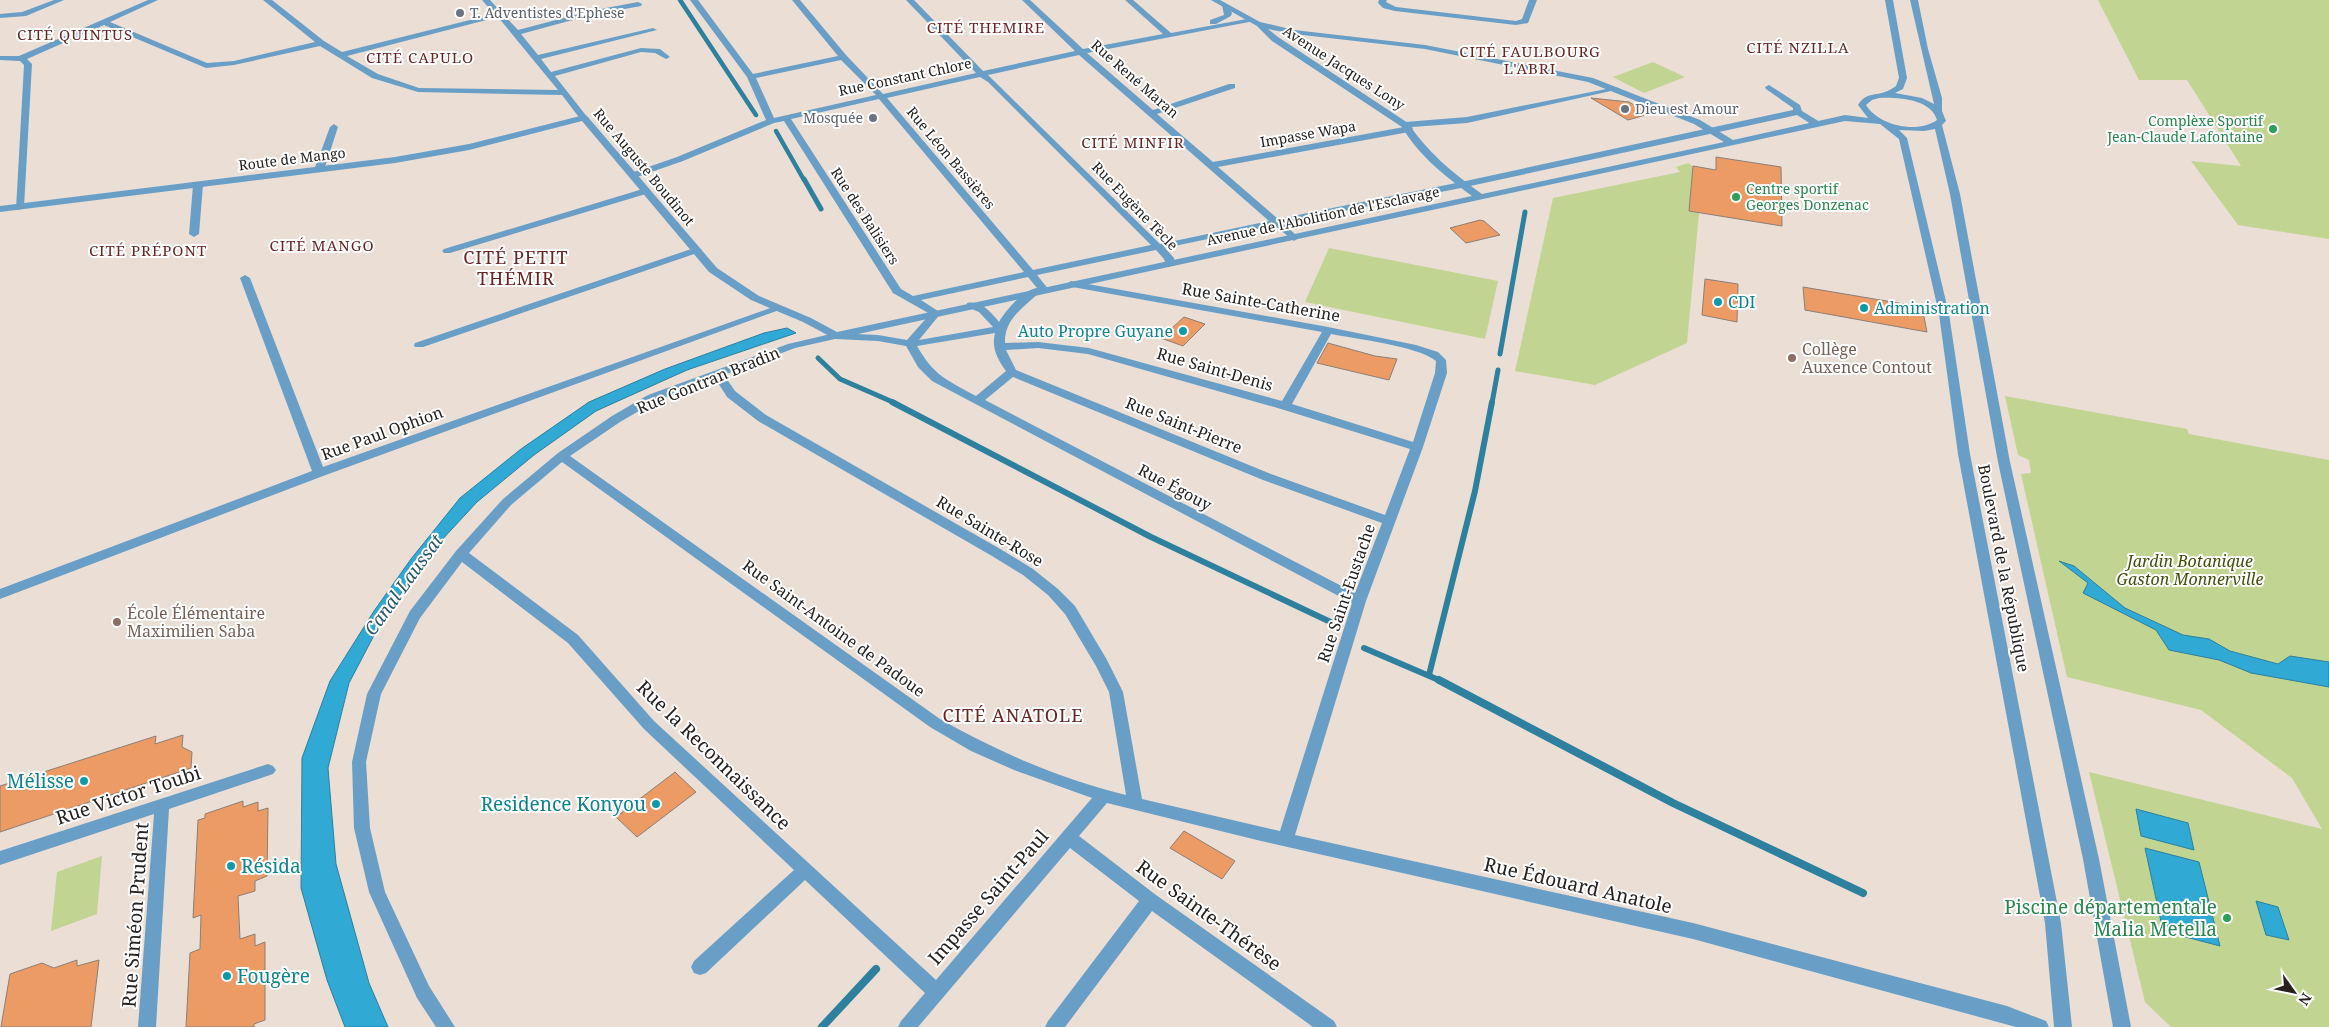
<svg xmlns="http://www.w3.org/2000/svg" width="2329" height="1027" font-family="'Noto Serif',serif">
  <style>
    .green { fill: #c2d492 }
    .water { fill: #30a9d5; stroke: #2d809e }
    .lines { fill: none; stroke-linecap: round; stroke-linejoin: round }
    .stream-far3 { stroke: #2d809e; stroke-width: 4.5 }
    .stream-far2 { stroke: #2d809e; stroke-width: 5 }
    .stream-far1 { stroke: #2d809e; stroke-width: 6 }
    .stream { stroke: #2d809e; stroke-width: 8 }
    .building { fill: #ec9b65; stroke: #8b7f77 }
    .minor { fill: #699fc6; fill-rule: evenodd }
    .tertiary { fill: #699fc6; fill-rule: evenodd }
    .worship-dot { fill: #6b7280; stroke: #fff; stroke-width: 2 }
    .leisure-dot { fill: #2e9e5b; stroke: #fff; stroke-width: 2 }
    .culture-dot { fill: #0f9aa8; stroke: #fff; stroke-width: 2 }
    .education-dot { fill: #8d6e63; stroke: #fff; stroke-width: 2 }
    .labels { text-anchor: middle; stroke-width: 4; stroke-linejoin: round; paint-order: stroke }
    .far-worship-label { font-size: 14px; fill: #5b616d; stroke: #fff; text-anchor: start }
    .far-street-label { font-size: 14px; fill: #26211e; stroke: #fff }
    .far-leisure-label { font-size: 14px; fill: #27864d; stroke: #fff; text-anchor: end }
    .far-neighbourhood-label { font-size: 15px; letter-spacing: 1px; fill: #6a2523; stroke: #fff }
    .street-label { font-size: 16px; fill: #26211e; stroke: #fff }
    .culture-label { font-size: 16px; fill: #0d838f; stroke: #fff; text-anchor: start }
    .education-label { font-size: 16px; fill: #785e54; stroke: #fff; text-anchor: start }
    .park-label { font-size: 16px; font-style: italic; fill: #424f0b; stroke: #fff }
    .neighbourhood-label { font-size: 18px; letter-spacing: 1px; fill: #6a2523; stroke: #fff }
    .water-label { font-size: 18px; font-style: italic; fill: #28576a; stroke: #fff }
    .near-street-label { font-size: 19px; fill: #26211e; stroke: #fff }
    .near-culture-label { font-size: 19px; fill: #0d838f; stroke: #fff; text-anchor: end }
    .near-leisure-label { font-size: 19px; fill: #27864d; stroke: #fff; text-anchor: end }
  </style>
  <rect width="100%" height="100%" fill="#ebded5"/>
  <g class="green">
    <path d="M2098,0H2329V239L2238,225L2191,161L2241,166L2187,80H2139Z"/>
    <path d="M1653,62L1685,77L1644,93L1613,77Z"/>
    <path d="M1688,163L1693,166L1689,211L1699,213L1687,343L1595,385L1515,371L1553,198L1680,172L1676,167Z"/>
    <path d="M1329,248L1498,281L1485,339L1305,302Z"/>
    <path d="M2005,396L2187,429L2189,434L2329,460V1027H2171L2145,1002L2089,772L2322,829L2292,778L2201,710L2067,677L2021,474L2031,473L2029,460L2018,455Z"/>
    <path d="M102,856L97,914L51,931L57,872Z"/>
  </g>
  <g class="water">
    <path d="M787,328L796,333L687,370L596,411L534,455L477,502L427,556L381,622L349,683L328,768L336,864L369,983L388,1027H345L327,980L301,888L302,758L330,681L374,611L411,559L460,498L521,449L589,402L665,369L764,333Z"/>
    <path d="M2059,561L2074,566L2125,608L2183,635L2209,639L2230,651L2278,664L2290,656L2329,662V687L2251,673L2219,660L2169,650L2156,630L2083,593L2088,583Z"/>
    <path d="M2136,809L2188,823L2194,850L2141,836Z"/>
    <path d="M2145,848L2199,862L2220,946L2163,931Z"/>
    <path d="M2256,901L2278,907L2289,940L2266,935Z"/>
  </g>
  <g class="lines">
    <g class="stream-far3">
      <path d="M680,0L756,115"/>
      <path d="M776,131L804,180"/>
    </g>
    <g class="stream-far2">
      <path d="M804,179L821,209"/>
      <path d="M1500,354L1525,212"/>
      <path d="M818,358L840,379L895,403"/>
      <path d="M1492,403L1498,370"/>
    </g>
    <g class="stream-far1">
      <path d="M892,402L1151,537L1339,626"/>
      <path d="M1364,648L1441,681"/>
      <path d="M1429,675L1475,491L1492,402"/>
    </g>
    <g class="stream">
      <path d="M1439,680L1673,803L1863,893"/>
      <path d="M822,1027L876,969"/>
    </g>
  </g>
  <g class="building">
    <path d="M1591,98L1629,102L1649,114L1628,120Z"/>
    <path d="M1716,157L1781,167L1782,226L1689,211L1693,166L1716,170Z"/>
    <path d="M1480,220L1484,221L1500,235L1466,243L1450,228Z"/>
    <path d="M1705,279L1738,284L1737,322L1702,315Z"/>
    <path d="M1803,287L1922,307L1927,332L1805,310Z"/>
    <path d="M1184,317L1205,324L1183,346L1161,338Z"/>
    <path d="M1328,343L1375,356L1397,359L1389,380L1317,363Z"/>
    <path d="M183,735L182,747L192,752L191,768L0,832V786L156,736L155,744Z"/>
    <path d="M675,772L696,792L637,837L616,817Z"/>
    <path d="M243,801V807L258,802V811L268,808L267,876L255,881V891L238,896L240,939L255,934V946L265,942V1020L254,1024V1027H186L190,953L200,949L201,915L193,918L198,820L205,818V814Z"/>
    <path d="M1184,831L1235,861L1222,879L1170,848Z"/>
    <path d="M77,960V966L99,960L91,1027H1L10,974L42,963L54,968Z"/>
  </g>
  <g class="lines">
    <g class="minor">
      <path d="M54,0H64L26,16L0,18V14L22,12Z"/>
      <path d="M148,0H158L110,22L207,63L234,61L315,42L263,0H272L324,41L342,52L494,14L482,0H490L518,30L590,11L638,2L642,4L641,6L591,15L521,34L538,55L653,28L657,30L541,59L551,72L641,48L660,49L670,57L666,59L655,53L641,52L555,76L588,118L584,121L581,120L562,95L418,92L372,78L320,46L234,65L206,68L104,25L27,59L32,64L24,207L19,210L16,209L24,65L20,61L0,60V56H19ZM498,17L558,90L419,88L378,74L347,56Z"/>
      <path d="M690,0H698L753,74L838,56L792,0H800L846,55L883,94L976,73L906,0H914L983,71L1075,51L1022,0H1030L1083,49L1163,34L1125,0H1133L1171,33L1252,18V22H1249L1087,53L1153,110L1229,84H1235V88L1157,114L1213,162L1404,127L1401,125L1405,122L1467,117L1616,87L1620,89L1467,123L1412,127L1413,129L1409,132L1218,167L1278,219L1461,182L1793,110V108L1766,89L1765,87L1769,85L1800,105L1802,111L1820,122V126H1814L1797,115L1461,188L1283,223L1299,238L1294,241L1274,225L1165,248L1174,258L1175,263L1170,266L1166,265L1164,259L1156,250L1037,275L1049,290L1044,293L1040,292C1024,307 1004,319 1005,343L1038,342L1089,348L1282,401L1322,332L1067,286L1066,284L1071,281L1328,327L1416,345L1438,352L1446,360L1447,373L1423,447L1366,601L1295,835L1693,923L2007,1006L2046,1021L2049,1027H2016L1693,939L1257,840L1107,803L1079,836L1156,895L1334,1021L1337,1027H1313L1152,911L1065,1027H1045L1048,1021L1139,901L1070,848L918,1027H898L901,1021L925,993L805,880L706,973L700,975L694,973L691,967L694,961L794,870L644,729L568,643L462,562L420,618L381,694L366,762L370,828L385,892L429,986L455,1027H436L417,998L369,892L354,828L352,762L367,694L410,611L456,551L503,499L558,453L612,416L648,395L788,344L835,333L878,335L907,340L930,314L893,293L784,121L774,123L683,161L637,177H631V173L677,157L766,120L747,77ZM1079,55L1269,221L1160,244L988,75ZM841,60L876,95L774,118L756,78ZM980,77L988,82L1151,245L1033,270L887,98ZM879,99L1024,272L913,296L901,289L791,119ZM1028,277L1037,288C1023,290 1006,310 999,322C991,312 981,300 967,303V307L979,312L993,327L919,340L941,313L921,300ZM995,333C991,348 998,360 1006,371L976,396C947,380 934,376 917,346ZM1331,334C1356,339 1418,346 1436,361L1435,373L1413,442L1292,404ZM835,339L878,341L906,346L918,367L932,381L1352,603L1280,831L1142,799L1123,692L1107,660L1075,606L1058,589L1033,569L1002,550L766,415L735,391L724,375L795,348ZM1038,348L1088,354L1281,409L1410,449L1385,515L1271,474L1016,370L1006,350ZM1013,377L1263,480L1382,523L1355,593L985,400ZM715,378L727,397L758,421L992,556L1023,575L1048,595L1065,614L1096,666L1109,692L1126,795C1061,779 998,752 940,719L570,456L620,422L656,401ZM562,462L930,727L971,751L1014,770L1092,798L936,980L654,721L578,635L469,553L511,505Z"/>
      <path d="M1379,0H1387L1386,2L1396,7L1516,21L1522,19L1529,0H1537L1528,23L1516,25L1395,11L1383,8L1378,3Z"/>
      <path d="M1222,5H1228L1232,13L1231,16L1216,24H1210V20L1224,15Z"/>
      <path d="M334,124L338,127L324,170L316,172L314,170L330,127Z"/>
      <path d="M198,182L203,185L199,234L194,237L189,234L193,185Z"/>
      <path d="M646,188L649,189V193L450,253H444L442,251L444,249Z"/>
      <path d="M697,247L702,250L700,252L423,347H415L414,345L415,343Z"/>
      <path d="M245,275L250,278L323,467L773,307L777,306L782,309L323,476L0,599V589L312,471L240,278Z"/>
      <path d="M268,764L273,766L276,770L273,774L169,809L156,1027H138L154,814L0,865V851Z"/>
    </g>
    <path class="tertiary" d="M1211,0H1220L1260,22L1294,30L1425,45L1593,78L1700,120L1733,140L1845,115L1868,118L1858,105C1865,93 1873,96 1885,92C1888,91 1893,88 1896,86L1899,78L1885,0H1893L1907,78L1903,89L1895,93L1922,98L1934,104L1910,0H1918L1928,49L1942,98V111L1946,121L1942,125L1960,194L2010,462L2099,859L2131,1027H2113L2083,859L1998,462L1950,194L1935,129L1924,131L1899,130L1907,138L1949,314L1970,454L2061,923L2072,1027H2054L2045,923L1958,454L1939,314L1899,139L1880,124L1845,121L835,339L803,322L751,300L709,272L582,121L469,150L395,163L0,212V206L395,157L469,144L584,115L587,116L717,268L759,296L811,318L837,332L1472,196C1445,176 1419,156 1402,127L1272,41L1257,26ZM1268,29L1294,34L1425,49L1588,82L1694,124L1724,142L1482,194C1453,173 1428,153 1408,123L1278,37ZM1879,98C1898,97 1931,99 1937,120C1918,134 1879,126 1866,105L1872,100Z"/>
  </g>
  <g class="worship-dot">
    <circle cx="460" cy="13" r="5"/>
    <circle cx="1625" cy="109" r="5"/>
    <circle cx="873" cy="118" r="5"/>
  </g>
  <g class="leisure-dot">
    <circle cx="2273" cy="129" r="5"/>
    <circle cx="1736" cy="197" r="5"/>
    <circle cx="2227" cy="918" r="5"/>
  </g>
  <g class="culture-dot">
    <circle cx="1718" cy="302" r="5"/>
    <circle cx="1864" cy="308" r="5"/>
    <circle cx="1183" cy="331" r="5"/>
    <circle cx="84" cy="781" r="5"/>
    <circle cx="656" cy="804" r="5"/>
    <circle cx="231" cy="866" r="5"/>
    <circle cx="227" cy="976" r="5"/>
  </g>
  <g class="education-dot">
    <circle cx="1792" cy="358" r="5"/>
    <circle cx="117" cy="622" r="5"/>
  </g>
  <g class="labels">
    <g class="far-worship-label">
      <text x="470" y="18">T. Adventistes d'Ephese</text>
      <text x="1635" y="114">Dieu est Amour</text>
      <text x="863" y="123" text-anchor="end">Mosquée</text>
    </g>
    <g class="far-street-label">
      <text transform="translate(1344 68) rotate(33)" y="5">Avenue Jacques Lony</text>
      <text transform="translate(905 77) rotate(-12)" y="5">Rue Constant Chlore</text>
      <text transform="translate(1135 79) rotate(41)" y="5">Rue René Maran</text>
      <text transform="translate(1308 134) rotate(-10)" y="5">Impasse Wapa</text>
      <text transform="translate(951 158) rotate(50)" y="5">Rue Léon Bassières</text>
      <text transform="translate(292 159) rotate(-7)" y="5">Route de Mango</text>
      <text transform="translate(644 167) rotate(50)" y="5">Rue Auguste Boudinot</text>
      <text transform="translate(1135 206) rotate(46)" y="5">Rue Eugène Tècle</text>
      <text transform="translate(865 216) rotate(57)" y="5">Rue des Balisiers</text>
      <text transform="translate(1323 216) rotate(-12)" y="5">Avenue de l'Abolition de l'Esclavage</text>
    </g>
    <g class="far-leisure-label">
      <text x="2263" y="126">Complèxe Sportif<tspan x="2263" dy="16">Jean-Claude Lafontaine</tspan></text>
      <text x="1746" y="194" text-anchor="start">Centre sportif<tspan x="1746" dy="16">Georges Donzenac</tspan></text>
    </g>
    <g class="far-neighbourhood-label">
      <text x="986" y="33">CITÉ THEMIRE</text>
      <text x="75" y="40">CITÉ QUINTUS</text>
      <text x="1798" y="53">CITÉ NZILLA</text>
      <text x="1530" y="57">CITÉ FAULBOURG<tspan x="1530" dy="17">L'ABRI</tspan></text>
      <text x="420" y="63">CITÉ CAPULO</text>
      <text x="1133" y="148">CITÉ MINFIR</text>
      <text x="322" y="251">CITÉ MANGO</text>
      <text x="148" y="256">CITÉ PRÉPONT</text>
    </g>
    <g class="street-label">
      <text transform="translate(1261 302) rotate(10)" y="6">Rue Sainte-Catherine</text>
      <text transform="translate(1215 369) rotate(16)" y="6">Rue Saint-Denis</text>
      <text transform="translate(708 380) rotate(-22)" y="6">Rue Gontran Bradin</text>
      <text transform="translate(1184 425) rotate(22)" y="6">Rue Saint-Pierre</text>
      <text transform="translate(382 433) rotate(-20)" y="6">Rue Paul Ophion</text>
      <text transform="translate(1175 487) rotate(28)" y="6">Rue Égouy</text>
      <text transform="translate(990 531) rotate(31)" y="6">Rue Sainte-Rose</text>
      <text transform="translate(2004 568) rotate(79)" y="6">Boulevard de la République</text>
      <text transform="translate(1346 593) rotate(-71)" y="6">Rue Saint-Eustache</text>
      <text transform="translate(834 628) rotate(36)" y="6">Rue Saint-Antoine de Padoue</text>
    </g>
    <g class="culture-label">
      <text x="1728" y="308">CDI</text>
      <text x="1874" y="314">Administration</text>
      <text x="1173" y="337" text-anchor="end">Auto Propre Guyane</text>
    </g>
    <g class="education-label">
      <text x="1802" y="355">Collège<tspan x="1802" dy="18">Auxence Contout</tspan></text>
      <text x="127" y="619">École Élémentaire<tspan x="127" dy="18">Maximilien Saba</tspan></text>
    </g>
    <g class="park-label">
      <text x="2190" y="567">Jardin Botanique<tspan x="2190" dy="18">Gaston Monnerville</tspan></text>
    </g>
    <g class="neighbourhood-label">
      <text x="516" y="264">CITÉ PETIT<tspan x="516" dy="21">THÉMIR</tspan></text>
      <text x="1013" y="722">CITÉ ANATOLE</text>
    </g>
    <g class="water-label">
      <text transform="translate(404 585) rotate(-54)" y="6">Canal Laussat</text>
    </g>
    <g class="near-street-label">
      <text transform="translate(714 755) rotate(44)" y="7">Rue la Reconnaissance</text>
      <text transform="translate(128 795) rotate(-18)" y="7">Rue Victor Toubi</text>
      <text transform="translate(1578 885) rotate(13)" y="7">Rue Édouard Anatole</text>
      <text transform="translate(988 897) rotate(-49)" y="7">Impasse Saint-Paul</text>
      <text transform="translate(135 915) rotate(-86)" y="7">Rue Siméon Prudent</text>
      <text transform="translate(1209 915) rotate(36)" y="7">Rue Sainte-Thérèse</text>
    </g>
    <g class="near-culture-label">
      <text x="74" y="788">Mélisse</text>
      <text x="646" y="811">Residence Konyou</text>
      <text x="241" y="873" text-anchor="start">Résida</text>
      <text x="237" y="983" text-anchor="start">Fougère</text>
    </g>
    <g class="near-leisure-label">
      <text x="2217" y="914">Piscine départementale<tspan x="2217" dy="22">Malia Metella</tspan></text>
    </g>
  </g>
  <g transform="translate(2294 992) rotate(123)" stroke="#ffffff" stroke-width="4" paint-order="stroke">
  <path d="M0-4L9 19L0 12L-9 19Z" fill="#26211e"/>
  <text y="-8" font-size="14" font-weight="bold" text-anchor="middle" fill="#26211e">N</text>
  </g>
</svg>
